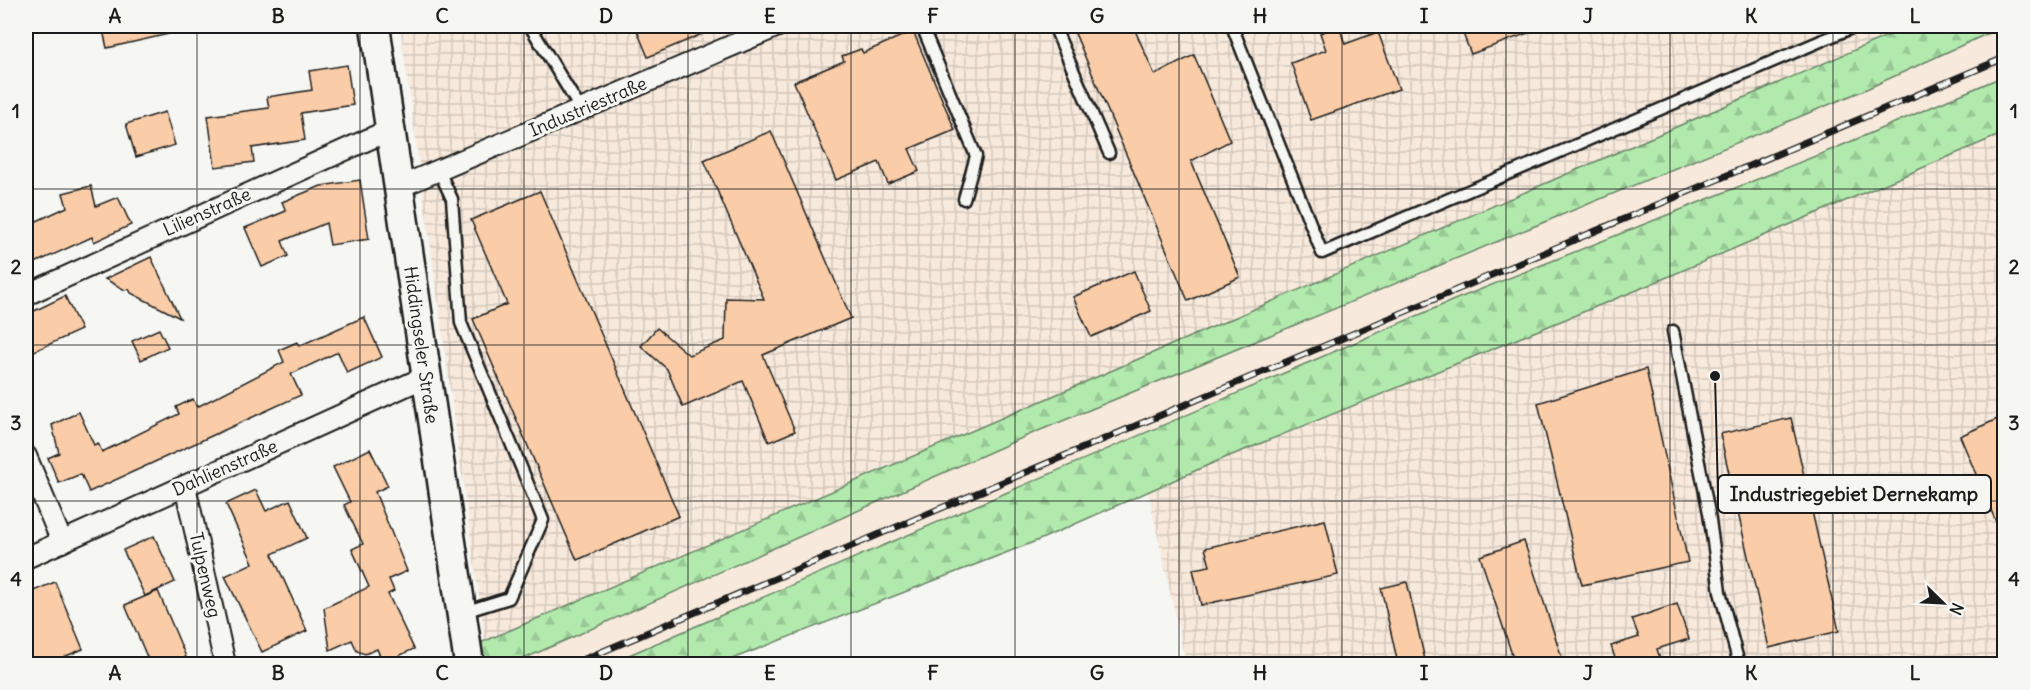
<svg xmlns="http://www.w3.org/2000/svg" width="2030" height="690" font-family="Delius,sans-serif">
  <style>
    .built { fill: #f7eadc }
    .industrial { fill: url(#industrial-grid) }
    .forest { fill: url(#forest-firs); stroke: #678365; stroke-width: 1.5 }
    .building { fill: #facda8; stroke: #1c1c1c; stroke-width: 1.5 }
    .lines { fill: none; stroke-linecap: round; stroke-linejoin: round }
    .lane-casing { stroke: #1c1c1c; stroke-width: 15 }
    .street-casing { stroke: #1c1c1c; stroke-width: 24 }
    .secondary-casing { stroke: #1c1c1c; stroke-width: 33 }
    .lane { stroke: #f6f6f2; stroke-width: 10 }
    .street { stroke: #f6f6f2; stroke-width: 20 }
    .secondary { stroke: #f6f6f2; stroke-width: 28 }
    .rail-casing { stroke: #1c1c1c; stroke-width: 7 }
    .rail { stroke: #f6f6f2; stroke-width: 4.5; stroke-dasharray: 14; stroke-linecap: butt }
    .grid { fill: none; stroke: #1c1c1c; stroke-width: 1.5; stroke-opacity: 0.55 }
    .labels { text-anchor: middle; stroke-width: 6; stroke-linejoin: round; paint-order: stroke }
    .street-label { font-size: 18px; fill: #1c1c1c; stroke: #f6f6f2 }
    .leader { fill: none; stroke: #1c1c1c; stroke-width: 2 }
    .callout-dot { fill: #1c1c1c; stroke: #f6f6f2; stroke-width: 2 }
    .callout { fill: #f6f6f2; stroke: #1c1c1c; stroke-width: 2 }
    .callout-label { font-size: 20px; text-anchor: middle; font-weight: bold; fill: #1c1c1c }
    .neatline { fill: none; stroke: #1c1c1c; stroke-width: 2 }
    .grid-label { font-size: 20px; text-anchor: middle; font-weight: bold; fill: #1c1c1c }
  </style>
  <defs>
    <pattern id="industrial-grid" width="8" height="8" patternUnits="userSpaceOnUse" patternTransform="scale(1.5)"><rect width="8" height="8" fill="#f7eadc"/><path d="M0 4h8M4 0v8" fill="none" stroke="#d3c8bc"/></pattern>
    <pattern id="forest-firs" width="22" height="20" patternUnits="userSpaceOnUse" patternTransform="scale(1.5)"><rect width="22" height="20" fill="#b2eaae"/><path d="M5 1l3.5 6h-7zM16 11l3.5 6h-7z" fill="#98c895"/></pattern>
  </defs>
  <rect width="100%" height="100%" fill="#f6f6f2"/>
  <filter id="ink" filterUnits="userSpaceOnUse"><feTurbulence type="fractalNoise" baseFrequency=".0167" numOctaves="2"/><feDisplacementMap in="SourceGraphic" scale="12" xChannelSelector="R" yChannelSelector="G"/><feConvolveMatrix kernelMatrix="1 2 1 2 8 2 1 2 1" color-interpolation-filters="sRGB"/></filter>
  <g filter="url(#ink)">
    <path class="built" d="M2004,27V76L1838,147L1454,300L608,664H512L1031,434L1862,91Z"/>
    <g class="industrial">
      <path d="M400,26H1910L485,641Z"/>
      <path d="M2004,129V664H1186L1148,491Z"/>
    </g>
    <g class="forest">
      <path d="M1910,26H2004L1862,91L1031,434L512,664H482L478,644Z"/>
      <path d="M2004,76V133L1637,290L1215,462L1039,540L719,664H608L1454,300L1838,147Z"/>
    </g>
    <g class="building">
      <path d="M102,26H168L169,34L107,48Z"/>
      <path d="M635,26H721L648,57Z"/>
      <path d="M1072,26H1133L1155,75L1194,55L1230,141L1191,161L1240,277L1188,301Z"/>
      <path d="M1339,26L1345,44L1378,32L1399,89L1311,120L1291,63L1326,50L1320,33Z"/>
      <path d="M1460,26H1542V28L1471,54Z"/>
      <path d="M913,31L955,130L909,149L919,171L888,184L879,162L836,180L794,82L844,61L842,56L861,49L863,53Z"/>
      <path d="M347,65L353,105L301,113L305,140L252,148L254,162L215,167L208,116L269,108L267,97L312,90L309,71Z"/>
      <path d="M165,112L175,145L136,157L126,124Z"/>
      <path d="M771,131L851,318L763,355L795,431L769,442L743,381L683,407L667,369L641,346L657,328L689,355L725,340L726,298L764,299L704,160Z"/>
      <path d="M360,180L369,239L330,245L326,223L282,241L288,256L262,267L245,228L286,211L282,202L321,186Z"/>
      <path d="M91,186L96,206L118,197L131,225L94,242L92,237L26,267V226L67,207L63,193Z"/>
      <path d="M540,191L679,516L577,560L473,319L507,304L471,220Z"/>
      <path d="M151,257L180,318L131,293L129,289L125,290L105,279Z"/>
      <path d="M1134,271L1151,311L1091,337L1073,297Z"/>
      <path d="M65,296L81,330L30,353L26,342V315Z"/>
      <path d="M364,317L382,357L347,373L338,352L291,374L301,395L231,427L89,492L81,474L59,483L48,458L59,453L52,425L79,412L94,445L98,443L102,452L179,414L176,407L193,399L197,407L284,362L279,350L297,342L299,346Z"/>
      <path d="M159,329L168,347L141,360L132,341Z"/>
      <path d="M1646,369L1688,562L1582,585L1538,403Z"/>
      <path d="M2004,416V541L1960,436Z"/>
      <path d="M1791,418L1839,631L1769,648L1720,434Z"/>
      <path d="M370,449L388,486L375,492L407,571L389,579L394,591L388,594L414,649L383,663L377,649L365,654L357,651L352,640L330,650L324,608L369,587L352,549L363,544L344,505L350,502L333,467Z"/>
      <path d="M256,490L266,511L290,500L307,538L272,554L307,631L262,652L225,576L253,563L226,504Z"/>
      <path d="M1325,520L1338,575L1201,605L1193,569L1210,566L1205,548Z"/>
      <path d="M154,536L175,582L145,596L123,550Z"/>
      <path d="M1524,541L1564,664H1515L1480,556Z"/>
      <path d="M55,582L83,649L47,664H26V594Z"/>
      <path d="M1407,582L1426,664H1398L1381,588Z"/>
      <path d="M158,591L186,657L168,664H150L125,605Z"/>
      <path d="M1677,604L1689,639L1657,649L1662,664H1617L1611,646L1639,637L1632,619Z"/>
    </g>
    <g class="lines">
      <defs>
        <g id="lane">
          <path d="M530,26L581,110"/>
          <path d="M922,26L976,156L964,199"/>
          <path d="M1054,26L1109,153"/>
          <path d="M1232,26L1322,253L1856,26"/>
          <path d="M439,171L452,199L461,323L543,520L509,598L464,612"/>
          <path d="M1673,331L1709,513L1720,592L1739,664"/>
        </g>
        <g id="street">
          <path d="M397,188L778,26"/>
          <path d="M26,295L389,130"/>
          <path d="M26,456L62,542"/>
          <path d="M185,486L225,664"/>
          <path d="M26,558L425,377"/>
        </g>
        <path id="secondary" d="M375,26L469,664"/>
      </defs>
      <use href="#lane" class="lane-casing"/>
      <use href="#street" class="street-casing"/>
      <use href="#secondary" class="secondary-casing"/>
      <use href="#lane" class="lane"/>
      <use href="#street" class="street"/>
      <use href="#secondary" class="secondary"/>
      <defs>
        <path id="rail" d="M573,664L2004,58"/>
      </defs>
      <use href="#rail" class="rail-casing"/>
      <use href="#rail" class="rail"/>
    </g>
  </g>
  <path class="grid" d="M197,26V664M360,26V664M524,26V664M688,26V664M851,26V664M1015,26V664M1179,26V664M1342,26V664M1506,26V664M1670,26V664M1833,26V664M26,189H2004M26,345H2004M26,501H2004"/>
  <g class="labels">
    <g class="street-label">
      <text transform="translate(588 107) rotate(-23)" y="6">Industriestraße</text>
      <text transform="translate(207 212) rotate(-24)" y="6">Lilienstraße</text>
      <text transform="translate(421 345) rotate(82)" y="6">Hiddingseler Straße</text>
      <text transform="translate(225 468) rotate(-24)" y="6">Dahlienstraße</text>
      <text transform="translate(205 575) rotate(77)" y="6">Tulpenweg</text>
    </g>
  </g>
  <path class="leader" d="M1715 376L1718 494"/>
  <circle class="callout-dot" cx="1715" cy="376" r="6"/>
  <rect class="callout" x="1718" y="475" width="273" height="38" rx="6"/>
  <g class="callout-label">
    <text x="1854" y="501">Industriegebiet Dernekamp</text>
  </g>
  <rect width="2030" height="690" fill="none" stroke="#f6f6f2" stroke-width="66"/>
  <g transform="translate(1943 603) rotate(114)" stroke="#f6f6f2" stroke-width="4.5" paint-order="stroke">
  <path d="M0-4.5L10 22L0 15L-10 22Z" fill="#1c1c1c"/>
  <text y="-9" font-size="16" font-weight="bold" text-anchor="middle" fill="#1c1c1c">N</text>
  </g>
  <rect x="33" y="33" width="1964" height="624" class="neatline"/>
  <g class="grid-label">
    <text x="115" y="23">A</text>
    <text x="278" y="23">B</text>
    <text x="442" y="23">C</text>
    <text x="606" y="23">D</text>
    <text x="770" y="23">E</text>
    <text x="933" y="23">F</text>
    <text x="1097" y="23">G</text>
    <text x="1260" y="23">H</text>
    <text x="1424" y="23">I</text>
    <text x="1588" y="23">J</text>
    <text x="1751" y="23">K</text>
    <text x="1915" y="23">L</text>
    <text x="16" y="118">1</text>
    <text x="2014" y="118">1</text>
    <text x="16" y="274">2</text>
    <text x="2014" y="274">2</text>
    <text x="16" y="430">3</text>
    <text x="2014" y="430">3</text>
    <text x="16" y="586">4</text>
    <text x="2014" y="586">4</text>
    <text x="115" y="680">A</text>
    <text x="278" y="680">B</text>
    <text x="442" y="680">C</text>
    <text x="606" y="680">D</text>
    <text x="770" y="680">E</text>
    <text x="933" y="680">F</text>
    <text x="1097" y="680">G</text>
    <text x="1260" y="680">H</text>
    <text x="1424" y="680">I</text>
    <text x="1588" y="680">J</text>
    <text x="1751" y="680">K</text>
    <text x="1915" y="680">L</text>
  </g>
</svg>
